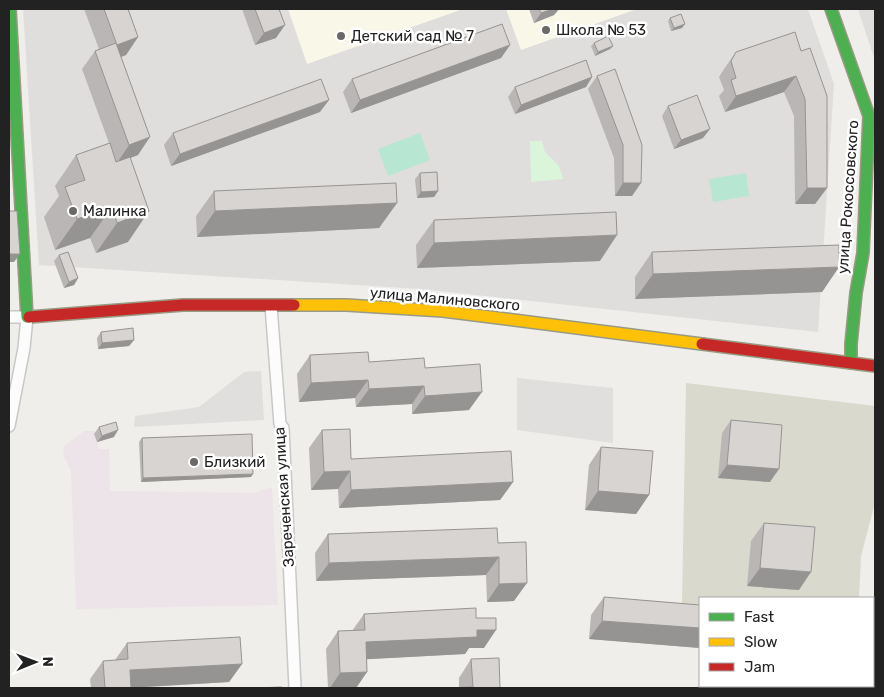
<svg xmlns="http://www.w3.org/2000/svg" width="884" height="697" font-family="Rubik,sans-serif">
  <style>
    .residential { fill: #dfdedc }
    .industrial { fill: #ede4e9 }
    .education { fill: #f8f7e8 }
    .construction { fill: #d9d9cd }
    .park { fill: #daf5da }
    .pitch { fill: #b7e6d2 }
    .parking { fill: #e0dfde }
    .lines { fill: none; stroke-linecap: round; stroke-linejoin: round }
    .street-casing { stroke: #c9c8c7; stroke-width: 14 }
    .fast-casing { stroke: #999a82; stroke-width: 14 }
    .slow-casing { stroke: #999a82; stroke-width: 14 }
    .jam-casing { stroke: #999a82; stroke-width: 14 }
    .street { stroke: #fdfcfc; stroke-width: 11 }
    .fast { stroke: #4caf50; stroke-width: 11 }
    .slow { stroke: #ffc107; stroke-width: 11 }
    .jam { stroke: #c62828; stroke-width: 11 }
    .wall { fill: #b9b6b5 }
    .shaded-wall { fill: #969493 }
    .building { fill: #d7d4d2; stroke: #969493 }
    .poi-dot { fill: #6a6968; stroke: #fff; stroke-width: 2 }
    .labels { text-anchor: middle; stroke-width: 5; stroke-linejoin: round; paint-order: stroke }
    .poi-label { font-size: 15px; fill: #222; stroke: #fff; text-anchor: start }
    .street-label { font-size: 15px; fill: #222; stroke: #fff }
  </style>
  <rect width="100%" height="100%" fill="#f0eeeb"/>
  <g class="residential">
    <path d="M23,9H808L834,84L818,332L420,289L39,265Z"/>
    <path d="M858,9H875V61Z"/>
  </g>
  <path class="industrial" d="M84,431H95L96,438H98V449H109L110,491L253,493L272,487L278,605L76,609L71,471L64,457L63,447Z"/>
  <g class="education">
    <path d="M288,9H463L307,64Z"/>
    <path d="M506,9H637L521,50Z"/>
  </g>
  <g class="construction">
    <path d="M686,383L875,406V503L861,556L859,598H700V605L682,603Z"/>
    <rect x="734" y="686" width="120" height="2"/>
  </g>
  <path class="park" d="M530,141H542L545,152L559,166L563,179L531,182Z"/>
  <g class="pitch">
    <path d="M420,133L430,160L388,176L378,149Z"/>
    <path d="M746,173L749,196L713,202L709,179Z"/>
  </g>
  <g class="parking">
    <path d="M261,371L264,420L134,427L135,416L199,407L244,372Z"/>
    <path d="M517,378L613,388V443L517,430Z"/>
  </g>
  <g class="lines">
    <defs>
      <g id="street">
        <path d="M271,306L280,424L283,428L295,688"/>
        <path d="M9,317H27L24,348L9,426"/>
      </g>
      <g id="fast">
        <path d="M10,9L27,317H29"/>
        <path d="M831,9L869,116L863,253L856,293L851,344V363"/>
      </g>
      <path id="slow" d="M294,305H346L443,311L702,344"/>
      <g id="jam">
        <path d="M29,317L183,305H294"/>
        <path d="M702,344L875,366"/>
      </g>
    </defs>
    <use href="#street" class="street-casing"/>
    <use href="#fast" class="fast-casing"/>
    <use href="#slow" class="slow-casing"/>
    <use href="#jam" class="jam-casing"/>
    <use href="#street" class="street"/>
    <use href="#fast" class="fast"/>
    <use href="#slow" class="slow"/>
    <use href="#jam" class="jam"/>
  </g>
  <g class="wall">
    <path d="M84,9H128L138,37L126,55L121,57L138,155L130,158L128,242L96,253L90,238L55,250L44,217L59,196L55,186L76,155L109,143L82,69L95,51L99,49Z"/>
    <path d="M242,9H279L276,38L255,45Z"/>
    <path d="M529,9H559L554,15L534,23Z"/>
    <path d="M670,18L682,28L671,31L668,21Z"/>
    <path d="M795,32L827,188L815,204H795L794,116L784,92L725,112L719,96L724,90L719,77L724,69L736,52Z"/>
    <path d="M594,43L613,46L610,49L595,56L591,46Z"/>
    <path d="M510,45L501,58L351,113L343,92L352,79Z"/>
    <path d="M597,76L642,145L632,196H615L614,158L588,89Z"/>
    <path d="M592,77L586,87L515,114L508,97L515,87Z"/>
    <path d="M668,106L703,138L674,149L662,116Z"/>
    <path d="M320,112L171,166L164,145L173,133Z"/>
    <path d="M420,173L438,191L434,197L417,198L415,179Z"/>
    <path d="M214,191L397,203L379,228L197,237L196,216Z"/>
    <path d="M434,220L600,261L417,268L416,245Z"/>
    <path d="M652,252L839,267L822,292L635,299V277Z"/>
    <path d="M59,255L78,278L74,285L64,288L54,261Z"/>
    <path d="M101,332L134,340L129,346L98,349L97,338Z"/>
    <path d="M310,355L425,368L469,410L412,414V404L356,407L355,398L299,402L297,374Z"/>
    <path d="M731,420L770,482L718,478L722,433Z"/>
    <path d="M99,427L114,437L97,442L94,434Z"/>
    <path d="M322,430L351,459L513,482L500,500L339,508L338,489L311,490L309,448Z"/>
    <path d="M142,438L251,477L141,482L139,442Z"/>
    <path d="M601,447L649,495L636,514L585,510L589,465Z"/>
    <path d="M764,523L799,590L747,586L751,541Z"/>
    <path d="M328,534L498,543L514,601L487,602L486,575L316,581L315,553Z"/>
    <path d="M604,597L700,605V648L589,639L591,615Z"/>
    <path d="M364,614L476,618L484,648H469L465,654L367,659V672L356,688H328L326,649L338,631H352Z"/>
    <path d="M127,643L242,664L229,682L131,688H91L90,679L103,661L115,660Z"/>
    <path d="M471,659L500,688H459V678Z"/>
    <path d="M763,686H823L821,688H763Z"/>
  </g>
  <g class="shaded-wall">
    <path d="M553,9H559L554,15L534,23L541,13Z"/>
    <path d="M685,24L682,28L671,31L674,28Z"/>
    <path d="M285,25L276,38L255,45L264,33Z"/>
    <path d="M138,37L126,55L104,63L117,45Z"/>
    <path d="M510,45L501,58L351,113L360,100Z"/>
    <path d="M613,46L610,49L595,56L598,52Z"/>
    <path d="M796,76L784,92L725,112L736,96Z"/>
    <path d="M592,77L586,87L515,114L521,105Z"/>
    <path d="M329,100L320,112L171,166L180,154Z"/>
    <path d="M710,129L703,138L674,149L681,140Z"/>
    <path d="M150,137L138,155L117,163L129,145Z"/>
    <path d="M623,183H641L632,196H615Z"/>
    <path d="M807,188H827L815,204H795Z"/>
    <path d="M438,191L434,197L417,198L421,192Z"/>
    <path d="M397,203L379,228L197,237L215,211Z"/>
    <path d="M112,207L90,238L55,250L77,219Z"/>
    <path d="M149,211L128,242L96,253L117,223Z"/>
    <path d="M617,235L600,261L417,268L434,243Z"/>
    <path d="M9,254H20L14,262H9Z"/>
    <path d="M839,267L822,292L635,299L653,274Z"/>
    <path d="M78,278L74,285L64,288L69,282Z"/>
    <path d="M134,340L129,346L98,349L102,343Z"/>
    <path d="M368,380L355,398L299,402L311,383Z"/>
    <path d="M424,386L412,404L356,407L369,389Z"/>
    <path d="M482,392L469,410L412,414L425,396Z"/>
    <path d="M118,430L114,437L97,442L102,436Z"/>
    <path d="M727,465L779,469L770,482L718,478Z"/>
    <path d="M350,471L338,489L311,490L324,472Z"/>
    <path d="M253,474L251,477L141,482L143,478Z"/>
    <path d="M513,482L500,500L339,508L351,490Z"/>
    <path d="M598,491L649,495L636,514L585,510Z"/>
    <path d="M499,557L486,575L316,581L329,563Z"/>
    <path d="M760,568L811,572L799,590L747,586Z"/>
    <path d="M527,583L514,601L487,602L499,584Z"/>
    <path d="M602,621L700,628V648L589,639Z"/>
    <path d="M477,630H496L484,648H469L465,654L353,660L366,642Z"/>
    <path d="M242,664L229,682L125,688L130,670Z"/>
    <path d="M367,672L356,688H330L340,673Z"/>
    <path d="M769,686H823L821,688H767Z"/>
  </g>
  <g class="building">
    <path d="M104,9H128L138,37L117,45Z"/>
    <path d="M255,9H279L285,25L264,33Z"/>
    <path d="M539,9H553L541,13Z"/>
    <path d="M681,14L685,24L674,28L670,18Z"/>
    <path d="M502,24L510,45L360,100L352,79Z"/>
    <path d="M795,32L801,51L810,48L827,96V188H807L805,99L796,76L736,96L731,80L736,78L731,61L736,52Z"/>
    <path d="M608,36L613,46L598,52L594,43Z"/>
    <path d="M116,43L150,137L129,145L95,51Z"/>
    <path d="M586,60L592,77L521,105L515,87Z"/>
    <path d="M615,69L642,145L641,183H623V145L597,76Z"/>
    <path d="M321,79L329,100L180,154L173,133Z"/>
    <path d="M697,95L710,129L681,140L668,106Z"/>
    <path d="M110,143L116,162L130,157L149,211L117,223L112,207L77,219L65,187L85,180L76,155Z"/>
    <path d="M437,172L438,191L421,192L420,173Z"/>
    <path d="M396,183L397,203L215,211L214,191Z"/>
    <path d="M9,211H17L20,254H9Z"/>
    <path d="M616,212L617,235L434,243V220Z"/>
    <path d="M839,245V267L653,274L652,252Z"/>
    <path d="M68,252L78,278L69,282L59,255Z"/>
    <path d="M133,328L134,340L102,343L101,332Z"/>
    <path d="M368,352L369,362L424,358L425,368L480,364L482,392L425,396L424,386L369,389L368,380L311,383L310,355Z"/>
    <path d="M731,420L782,425L779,469L727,465Z"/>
    <path d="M116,422L118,430L102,436L99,427Z"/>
    <path d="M350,429L351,459L511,451L513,482L351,490L350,471L324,472L322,430Z"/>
    <path d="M252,434L253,474L143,478L142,438Z"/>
    <path d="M601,447L653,451L649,495L598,491Z"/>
    <path d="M764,523L815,527L811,572L760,568Z"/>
    <path d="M497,528L498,543L526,542L527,583L499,584V557L329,563L328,534Z"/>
    <path d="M604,597L700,605V628L602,621Z"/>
    <path d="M476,608V618H496V630H477V637L366,642L367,672L340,673L338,631L365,630L364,614Z"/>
    <path d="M240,637L242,664L130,670L131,688H105L103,661L128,659L127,643Z"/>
    <path d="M499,658L500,688H445L473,687L471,659Z"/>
    <path d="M282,687V688H253Z"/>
  </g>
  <g class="poi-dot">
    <circle cx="546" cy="30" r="5"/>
    <circle cx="341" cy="36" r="5"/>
    <circle cx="73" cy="211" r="5"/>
    <circle cx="194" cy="462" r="5"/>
  </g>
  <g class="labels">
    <g class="poi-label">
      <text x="556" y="35">Школа № 53</text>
      <text x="351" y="41">Детский сад № 7</text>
      <text x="83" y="216">Малинка</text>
      <text x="204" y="467">Близкий</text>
    </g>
    <g class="street-label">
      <text transform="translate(848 197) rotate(-86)" y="5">улица Рокоссовского</text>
      <text transform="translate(445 299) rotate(5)" y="5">улица Малиновского</text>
      <text transform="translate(284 497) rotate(-94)" y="5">Зареченская улица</text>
    </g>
  </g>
  <rect width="884" height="697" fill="none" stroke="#222222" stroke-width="20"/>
  <rect x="699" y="597" width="175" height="90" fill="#ffffff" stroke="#a7a7a7"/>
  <rect x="709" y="613" width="25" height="8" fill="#4caf50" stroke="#a7a7a7"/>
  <text x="744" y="622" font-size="15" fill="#222222">Fast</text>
  <rect x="709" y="638" width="25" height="8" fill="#ffc107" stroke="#a7a7a7"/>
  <text x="744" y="647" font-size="15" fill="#222222">Slow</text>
  <rect x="709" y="663" width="25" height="8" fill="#c62828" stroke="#a7a7a7"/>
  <text x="744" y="672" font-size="15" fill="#222222">Jam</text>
  <g transform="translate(35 662) rotate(89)" stroke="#ffffff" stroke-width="4" paint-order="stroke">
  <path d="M0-4L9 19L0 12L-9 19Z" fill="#222222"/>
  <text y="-8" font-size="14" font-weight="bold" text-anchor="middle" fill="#222222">N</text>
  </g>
</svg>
